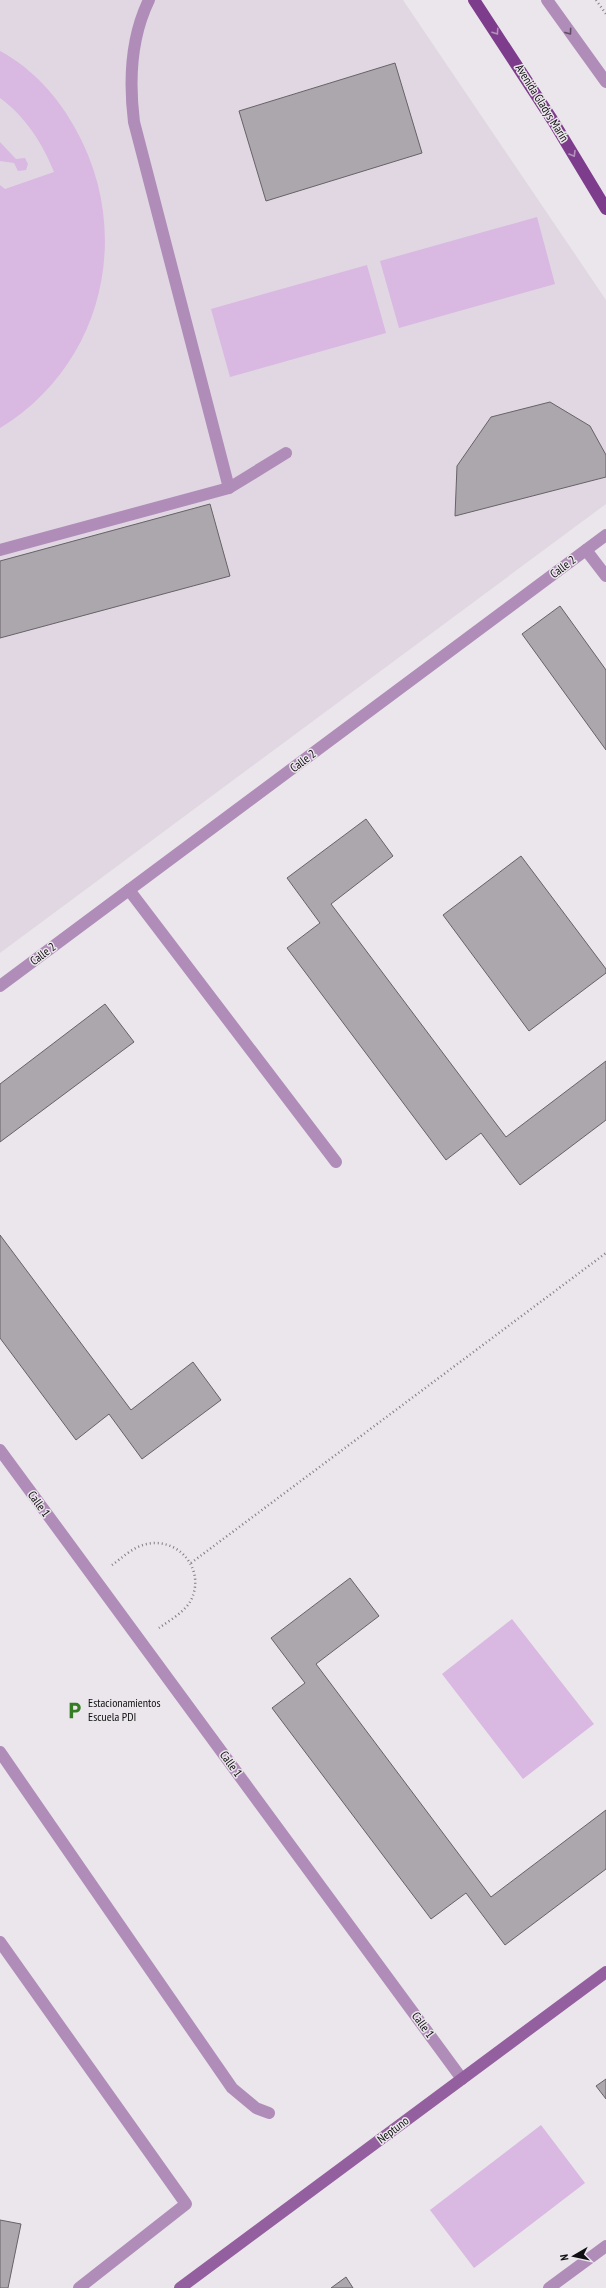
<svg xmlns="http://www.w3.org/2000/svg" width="606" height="2288" font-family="'PT Sans Narrow',sans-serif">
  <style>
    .built { fill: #e1d7e3 }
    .green { fill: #d9b8e1 }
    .building { fill: #aca7ad; stroke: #666267 }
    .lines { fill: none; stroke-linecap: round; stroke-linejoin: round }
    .path { stroke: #807d81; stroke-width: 2.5; stroke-dasharray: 1 3; stroke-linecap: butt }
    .lane { stroke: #b08db8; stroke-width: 12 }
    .street { stroke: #b08db8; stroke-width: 12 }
    .secondary { stroke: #945f9f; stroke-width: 12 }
    .primary { stroke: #7e3d8c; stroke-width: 12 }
    .oneway { stroke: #b492bc }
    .oneway2 { stroke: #604e64 }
    .labels { text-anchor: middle; stroke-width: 3; stroke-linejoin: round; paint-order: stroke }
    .street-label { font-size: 12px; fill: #100f11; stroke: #ebe6ec }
    .poi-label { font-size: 12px; fill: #100f11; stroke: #ebe6ec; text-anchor: start }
  </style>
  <rect width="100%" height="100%" fill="#ebe6ec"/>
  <path class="built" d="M0,0H403L606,300V504L0,953Z"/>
  <g class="green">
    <path d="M0,51C32,68 58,97 75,128C134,232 104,365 0,428V185L5,189L54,172C43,144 25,116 0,98Z"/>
    <path d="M0,142L16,159L25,158L28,164L26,170L18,171L14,163L0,161Z"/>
    <path d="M537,217L555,284L399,328L380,261Z"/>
    <path d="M367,265L386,333L230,377L211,309Z"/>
    <path d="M512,1619L594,1724L523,1779L442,1674Z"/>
    <path d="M541,2125L585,2183L474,2268L430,2210Z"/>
  </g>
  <g class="building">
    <path d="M395,63L422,153L266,201L239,111Z"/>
    <path d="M550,402L590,426L606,455V477L455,516L457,466L491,417Z"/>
    <path d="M210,504L230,576L0,638V561Z"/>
    <path d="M560,606L606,670V750L522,634Z"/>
    <path d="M366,819L393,856L331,904L506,1137L606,1061V1120L520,1185L481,1133L446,1160L287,948L320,923L287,878Z"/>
    <path d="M521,856L606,969V973L529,1031L443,915Z"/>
    <path d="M105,1004L134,1042L0,1142V1084Z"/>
    <path d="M0,1235L131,1410L193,1362L221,1400L142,1459L109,1414L76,1440L0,1338Z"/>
    <path d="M350,1578L379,1616L316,1664L491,1897L606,1810V1869L505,1945L466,1893L431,1919L272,1708L305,1683L271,1638Z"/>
    <path d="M606,2079V2099L596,2086Z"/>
    <path d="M0,2220L21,2224L8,2288H0Z"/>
    <path d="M346,2277L353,2288H331Z"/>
  </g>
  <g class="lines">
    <g class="path">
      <path d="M596,0L606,14"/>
      <path d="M191,1563L606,1253"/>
      <path d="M112,1565C122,1558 134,1546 147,1544C179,1537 206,1570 191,1600C185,1612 170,1620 159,1628"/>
    </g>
    <g class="lane">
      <path d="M149,0C131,37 129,82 134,122L229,488"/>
      <path d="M547,0L606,82"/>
      <path d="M0,550L229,488L286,453"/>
      <path d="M129,890L336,1162"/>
      <path d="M0,1752L232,2088L256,2108L269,2113"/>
      <path d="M0,1942L186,2204L79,2288"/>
      <path d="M549,2288L606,2246"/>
    </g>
    <g class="street">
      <path d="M586,550L606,576"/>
      <path d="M0,986L606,535"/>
      <path d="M0,1450L462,2079"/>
    </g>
    <path class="secondary" d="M180,2288L606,1972"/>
    <path class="primary" d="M474,0L553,121L606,209"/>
  </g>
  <defs><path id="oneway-chevron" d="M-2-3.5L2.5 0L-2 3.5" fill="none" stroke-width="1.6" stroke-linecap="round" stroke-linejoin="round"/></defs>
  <g class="oneway">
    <use href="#oneway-chevron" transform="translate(496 32) rotate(56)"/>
    <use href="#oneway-chevron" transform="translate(573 154) rotate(59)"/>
  </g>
  <use class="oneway2" href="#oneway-chevron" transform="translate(569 32) rotate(54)"/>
  <defs>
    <symbol id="parking-bare" viewBox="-9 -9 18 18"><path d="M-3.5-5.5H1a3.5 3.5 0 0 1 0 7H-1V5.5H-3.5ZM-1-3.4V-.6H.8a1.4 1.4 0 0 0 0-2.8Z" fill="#347d23" stroke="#ebe6ec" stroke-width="2.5" paint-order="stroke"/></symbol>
  </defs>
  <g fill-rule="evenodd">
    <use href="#parking-bare" x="62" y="1698" width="25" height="25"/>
  </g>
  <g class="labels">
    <g class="street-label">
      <text transform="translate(542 103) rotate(58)" y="4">Avenida Gladys Marín</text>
      <text transform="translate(563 567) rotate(-37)" y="4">Calle 2</text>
      <text transform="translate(303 761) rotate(-37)" y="4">Calle 2</text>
      <text transform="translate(43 954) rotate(-37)" y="4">Calle 2</text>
      <text transform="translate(39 1504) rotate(54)" y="4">Calle 1</text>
      <text transform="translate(231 1764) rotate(54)" y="4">Calle 1</text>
      <text transform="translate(423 2025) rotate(54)" y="4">Calle 1</text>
      <text transform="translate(393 2130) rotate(-37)" y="4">Neptuno</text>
    </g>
    <g class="poi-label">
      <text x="88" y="1707">Estacionamientos<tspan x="88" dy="14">Escuela PDI</tspan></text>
    </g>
  </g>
  <g transform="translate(574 2256) rotate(261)" stroke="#ebe6ec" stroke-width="3" paint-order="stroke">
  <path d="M0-3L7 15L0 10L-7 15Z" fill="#100f11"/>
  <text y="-6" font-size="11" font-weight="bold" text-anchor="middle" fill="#100f11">N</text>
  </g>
</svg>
